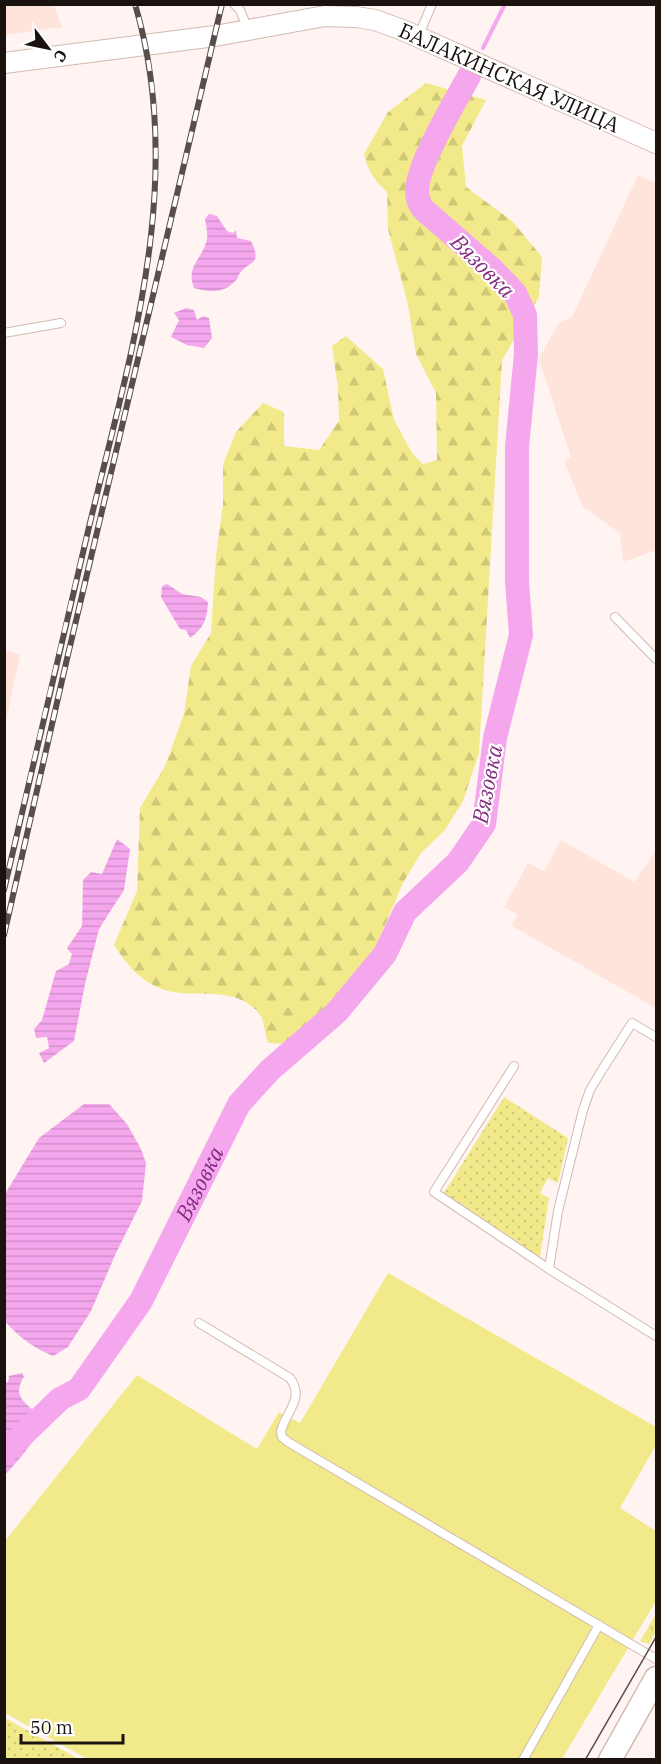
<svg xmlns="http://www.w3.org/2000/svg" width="661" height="1764" font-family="'IBM Plex Serif',serif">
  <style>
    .built { fill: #ffe4dc }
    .grass { fill: url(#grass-tufts) }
    .forest { fill: url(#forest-firs) }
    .park { fill: url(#park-dots) }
    .pitch { fill: #f2ea8a }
    .water { fill: url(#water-rules) }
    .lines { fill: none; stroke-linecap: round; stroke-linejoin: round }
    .stream { stroke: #f5a7ee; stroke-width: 4 }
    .river { stroke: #f5a7ee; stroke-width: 24 }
    .service-casing { stroke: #d2b9b2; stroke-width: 10 }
    .tertiary-casing { stroke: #d2b9b2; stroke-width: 22 }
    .secondary-casing { stroke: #d2b9b2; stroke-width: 25 }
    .service { stroke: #fff; stroke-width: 8 }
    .tertiary { stroke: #fff; stroke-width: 20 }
    .secondary { stroke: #fff; stroke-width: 22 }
    .tram { stroke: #584f4c; stroke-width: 1.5 }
    .rail-casing { stroke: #584f4c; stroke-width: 6 }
    .rail { stroke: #fff; stroke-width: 4; stroke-dasharray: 11; stroke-linecap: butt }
    .labels { text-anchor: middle; stroke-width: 4.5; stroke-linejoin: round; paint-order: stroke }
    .street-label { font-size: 21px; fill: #1a120f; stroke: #fff }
    .water-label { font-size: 22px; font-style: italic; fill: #852c80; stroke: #fff }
  </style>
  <defs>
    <pattern id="grass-tufts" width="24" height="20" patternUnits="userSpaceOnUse" patternTransform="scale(1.5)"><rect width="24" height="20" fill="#f2ea8a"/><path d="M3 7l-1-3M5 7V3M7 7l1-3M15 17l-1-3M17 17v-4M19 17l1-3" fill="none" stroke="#cfc876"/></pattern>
    <pattern id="forest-firs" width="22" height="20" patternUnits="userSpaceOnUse" patternTransform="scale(1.5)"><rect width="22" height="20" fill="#f2ea8a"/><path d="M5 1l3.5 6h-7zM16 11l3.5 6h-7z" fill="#cfc876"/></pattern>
    <pattern id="park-dots" width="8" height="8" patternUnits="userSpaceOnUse" patternTransform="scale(1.5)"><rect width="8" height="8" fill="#f2ea8a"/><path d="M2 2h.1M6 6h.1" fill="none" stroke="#cfc876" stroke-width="1.8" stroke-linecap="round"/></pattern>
    <pattern id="water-rules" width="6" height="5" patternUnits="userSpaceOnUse" patternTransform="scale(1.5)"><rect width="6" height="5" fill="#f5a7ee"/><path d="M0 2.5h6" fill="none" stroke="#d18fcb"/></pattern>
  </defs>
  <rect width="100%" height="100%" fill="#fff4f1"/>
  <g class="built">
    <path d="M4,5H54L62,27L5,35Z"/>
    <path d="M638,175L656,183V550L623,562L620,533L583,507L564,461L571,457L539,359L558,324L572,317Z"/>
    <path d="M5,650L20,655L5,727L4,650Z"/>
    <path d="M561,840L634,882L656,851V1008L512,926L517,914L504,907L528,863L544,871Z"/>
  </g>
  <path class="grass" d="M656,1614V1631L649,1644L640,1641Z"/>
  <path class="forest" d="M426,83L486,100L462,146L466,187L512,221L542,257L539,297L502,360L479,753L463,801L445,830L421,853L403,883L364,974L332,1001L304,1032L289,1044L268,1043C265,1034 264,1018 258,1012C229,981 190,1003 157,987C137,978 126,963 114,945L137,891L140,808L165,766L184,714L191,666L211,633L216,556L223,504V464L236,432L263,403L284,412V446L319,450L339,421L338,388L332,346L346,336L383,369L394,420L412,453L423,464L437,460L436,393L416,354L408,305L388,229L387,192C374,181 368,170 364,154L388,112Z"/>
  <g class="park">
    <path d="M504,1097L568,1138L558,1183L548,1178L540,1193L549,1198L540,1257L444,1193Z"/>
    <path d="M4,1718H5L79,1759H5Z"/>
  </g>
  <path class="pitch" d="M388,1273L656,1427V1445L620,1508L656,1531V1601L562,1759H87L5,1713V1541L137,1375L257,1449L279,1412L300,1423Z"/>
  <g class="water">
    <path d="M209,214L217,216L227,231L233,233L236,230L237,238L251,241C263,266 249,260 240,273C237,277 239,278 235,281C224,294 209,292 194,288C186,267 200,261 206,243C209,234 206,227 205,219Z"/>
    <path d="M186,308L194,310L197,320L203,316L209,318L212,338L204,348L187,345L171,337L179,320L174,313Z"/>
    <path d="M167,584L182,594L201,597L208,602C207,619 204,628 190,638L186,630L180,629L161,597L162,586Z"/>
    <path d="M117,839L130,849L124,890L99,929L85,984L74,1041L44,1063L39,1053L49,1048L47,1037L36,1038L34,1029L42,1020L56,971L69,964L72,954L67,948L82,926L83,880L91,872L102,874Z"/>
    <path d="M84,1104H109L127,1124L141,1149L146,1163L142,1201L116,1253L91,1311L68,1347L53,1356C34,1348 18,1337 5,1321V1194L39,1138Z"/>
    <path d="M22,1373L24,1377C7,1402 40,1408 40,1420C41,1437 15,1464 5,1475V1381L8,1383L9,1376Z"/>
  </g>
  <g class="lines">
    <path class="stream" d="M483,48L505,4"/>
    <path class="river" id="s1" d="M4,1453L60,1399L79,1389L141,1301L239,1104L270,1070L337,1012L385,954L405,912L458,862L484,824L495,738L521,635L517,581V447L526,354L525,315L515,293L492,269L423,209C419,203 417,199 417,192C416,166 455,102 469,76"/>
    <defs>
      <g id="service">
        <path d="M234,4L240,10L248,29"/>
        <path d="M418,37L432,4"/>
        <path d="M4,333L61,323"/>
        <path d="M615,617L656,659"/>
        <path d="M514,1066L434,1192L549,1269L656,1336"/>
        <path d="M549,1269L558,1211L583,1110L590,1090L602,1070L632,1023L656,1037"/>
        <path d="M199,1323L290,1378C305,1398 286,1412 281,1431L282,1437L288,1442L656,1659"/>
        <path d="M523,1760L599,1625"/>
      </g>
      <path id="tertiary" d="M4,63L215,36L325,16L356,17L375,20L405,31L656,143"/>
      <path id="secondary" d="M610,1760L656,1678"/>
    </defs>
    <use href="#service" class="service-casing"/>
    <use href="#tertiary" class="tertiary-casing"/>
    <use href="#secondary" class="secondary-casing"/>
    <use href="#service" class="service"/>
    <use href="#tertiary" class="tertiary"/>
    <use href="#secondary" class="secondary"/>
    <path class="tram" d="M585,1760L656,1637"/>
    <defs>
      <g id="rail">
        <path d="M4,890C32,769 60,648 89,527C130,355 187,180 135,4"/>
        <path d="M4,935L66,663L222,4"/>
      </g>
    </defs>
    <use href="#rail" class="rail-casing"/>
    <use href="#rail" class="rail"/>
  </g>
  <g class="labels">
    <g class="street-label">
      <text transform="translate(509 78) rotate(24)" y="7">БАЛАКИНСКАЯ УЛИЦА</text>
    </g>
    <g class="water-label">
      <text transform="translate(483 266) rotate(45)" y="8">Вязовка</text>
      <text transform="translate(487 784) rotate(-79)" y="8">Вязовка</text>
      <text dy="8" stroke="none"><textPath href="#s1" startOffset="338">Вязовка</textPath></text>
    </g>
  </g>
  <rect width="661" height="1764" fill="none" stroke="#1a120f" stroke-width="12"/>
  <g transform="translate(48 48) rotate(122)" stroke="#ffffff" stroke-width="4.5" paint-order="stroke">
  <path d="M0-4.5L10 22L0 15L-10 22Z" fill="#1a120f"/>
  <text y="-9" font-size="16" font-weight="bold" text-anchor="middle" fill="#1a120f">С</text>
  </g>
  <path d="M21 1734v9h102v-9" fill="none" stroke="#1a120f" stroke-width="3"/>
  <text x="30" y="1734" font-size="18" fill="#1a120f" stroke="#ffffff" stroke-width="4.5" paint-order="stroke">50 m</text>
</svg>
